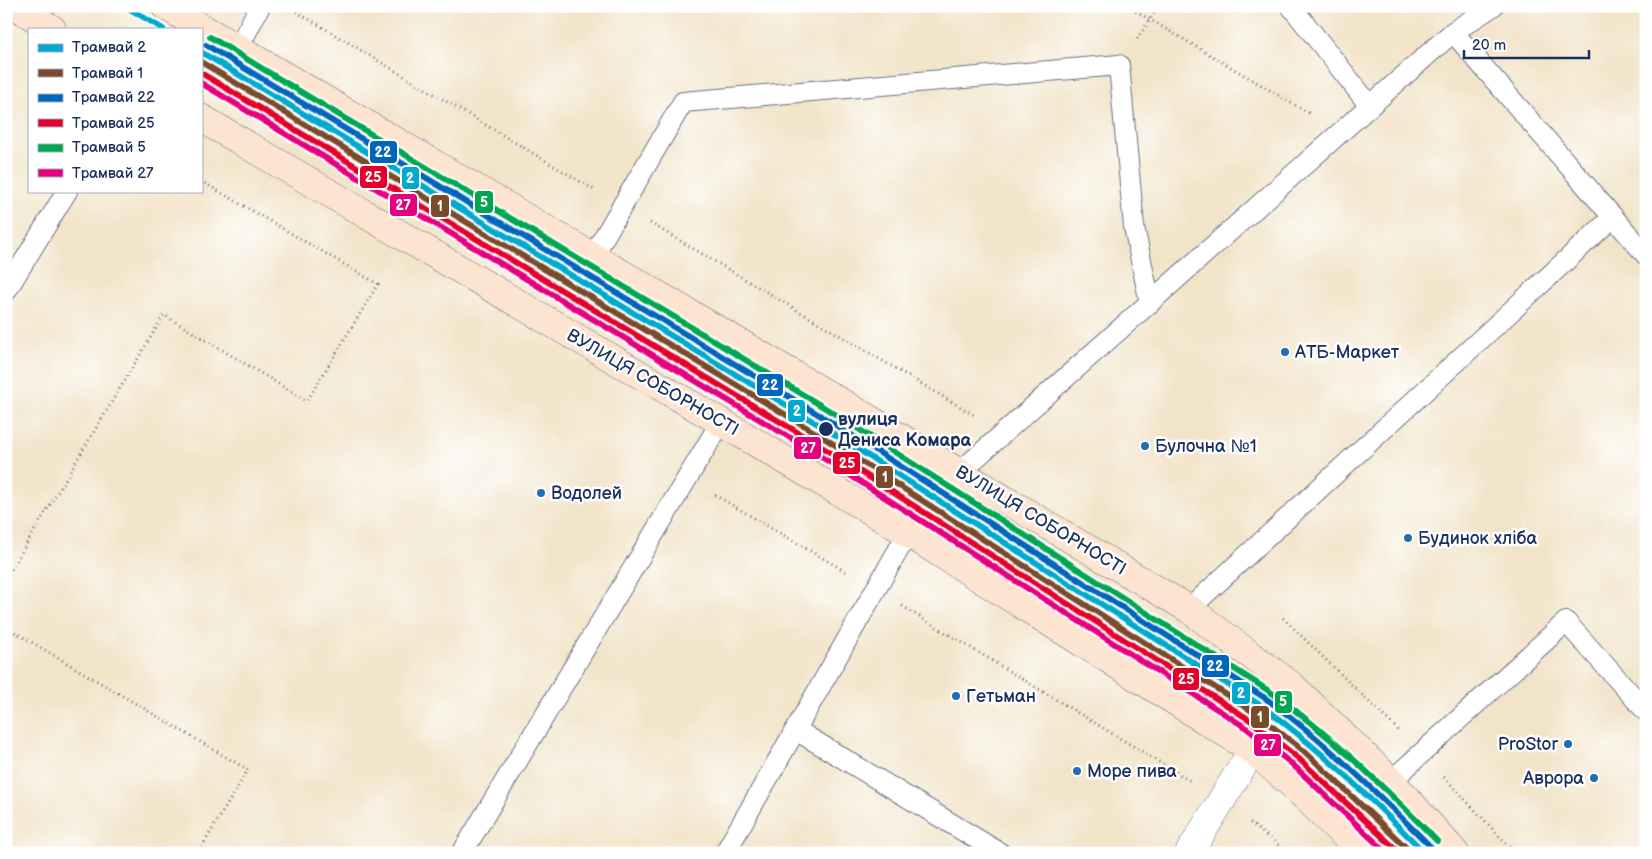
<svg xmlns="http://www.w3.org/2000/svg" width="1652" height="859" font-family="'Balsamiq Sans',sans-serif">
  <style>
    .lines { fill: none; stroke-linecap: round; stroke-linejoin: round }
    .service-casing { stroke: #666e83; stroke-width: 22 }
    .tertiary-casing { stroke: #666e83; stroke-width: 29 }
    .secondary-casing { stroke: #666e83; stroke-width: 29 }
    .path { stroke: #666e83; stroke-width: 3; stroke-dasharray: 1 4; stroke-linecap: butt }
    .service { stroke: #fff; stroke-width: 20 }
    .tertiary { stroke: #fff; stroke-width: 28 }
    .secondary { stroke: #fde4d1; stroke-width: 28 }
    .tram-1-casing { stroke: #fff; stroke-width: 10 }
    .tram-2-casing { stroke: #fff; stroke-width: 10 }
    .tram-3-casing { stroke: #fff; stroke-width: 10 }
    .tram-4-casing { stroke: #fff; stroke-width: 10 }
    .tram-5-casing { stroke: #fff; stroke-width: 10 }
    .tram-6-casing { stroke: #fff; stroke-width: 10 }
    .tram-1 { stroke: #00a9ce; stroke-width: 6 }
    .tram-2 { stroke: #7a4b2a; stroke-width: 6 }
    .tram-3 { stroke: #0065bd; stroke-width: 6 }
    .tram-4 { stroke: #e4002b; stroke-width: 6 }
    .tram-5 { stroke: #00a651; stroke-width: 6 }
    .tram-6 { stroke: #e5007d; stroke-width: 6 }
    .poi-dot { fill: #1f6fb2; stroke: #fff; stroke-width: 2 }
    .stop-dot { fill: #1b2f5e; stroke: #fff; stroke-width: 2 }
    .labels { text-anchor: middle; stroke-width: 5; stroke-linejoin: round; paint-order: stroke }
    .poi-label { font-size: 18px; fill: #1b2f5e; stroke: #fff; text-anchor: start }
    .street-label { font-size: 18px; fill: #1b2f5e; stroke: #fff }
    .stop-label { font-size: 18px; font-weight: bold; fill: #1b2f5e; stroke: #fff; text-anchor: start }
    .line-badge { stroke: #fff; stroke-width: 2 }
    .badge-label { font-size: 14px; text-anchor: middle; font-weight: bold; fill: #fff }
  </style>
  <rect width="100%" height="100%" fill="#fff"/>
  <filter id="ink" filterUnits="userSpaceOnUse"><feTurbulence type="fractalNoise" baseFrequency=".02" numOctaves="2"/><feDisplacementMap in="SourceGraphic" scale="10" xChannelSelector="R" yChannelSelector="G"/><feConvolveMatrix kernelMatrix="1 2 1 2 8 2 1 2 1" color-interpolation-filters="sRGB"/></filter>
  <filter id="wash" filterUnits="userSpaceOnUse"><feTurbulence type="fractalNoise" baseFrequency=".0096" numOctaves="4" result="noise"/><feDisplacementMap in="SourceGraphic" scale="20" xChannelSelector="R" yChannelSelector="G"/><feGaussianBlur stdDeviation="1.12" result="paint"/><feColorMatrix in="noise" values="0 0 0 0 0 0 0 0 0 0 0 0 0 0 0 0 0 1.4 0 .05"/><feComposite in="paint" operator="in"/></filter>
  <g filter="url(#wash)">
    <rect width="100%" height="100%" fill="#f2e4c9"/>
  </g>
  <g filter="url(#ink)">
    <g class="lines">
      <defs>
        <g id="service">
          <path d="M1453,32L1613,217"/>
          <path d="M237,50L260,6"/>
          <path d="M1370,106L1453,32L1493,6"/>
          <path d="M593,256L683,102L1119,65L1134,227L1150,303"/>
          <path d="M6,291L67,191"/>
          <path d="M960,472L1370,106L1291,6"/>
          <path d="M1189,609L1613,217L1646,255"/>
          <path d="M796,730L1000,853"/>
          <path d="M1391,781L1566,622L1646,711"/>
          <path d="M462,853L721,422"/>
          <path d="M725,853L908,533"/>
        </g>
        <path id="tertiary" d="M1189,853C1223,797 1258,742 1292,686"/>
        <g id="secondary">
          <path d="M16,6L52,29"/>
          <path d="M165,6L844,404L1189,609L1292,686L1391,781L1455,853"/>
          <path d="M201,118L721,422L908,533L1254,751L1297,789L1362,853"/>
        </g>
      </defs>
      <use href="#service" class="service-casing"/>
      <use href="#tertiary" class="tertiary-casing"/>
      <use href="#secondary" class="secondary-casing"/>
      <g class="path">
        <path d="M1127,6L1312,115"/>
        <path d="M292,9L596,191"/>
        <path d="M1137,39L1159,6"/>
        <path d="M650,223L974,415"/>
        <path d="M715,495L848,573"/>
        <path d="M6,578L164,315L307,401L378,284L201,181"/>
        <path d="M902,606L1192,782"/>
        <path d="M1283,618L1399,731"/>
        <path d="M6,627L248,770L198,853"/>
        <path d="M1444,777L1515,853"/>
        <path d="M1250,823L1281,847L1287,853"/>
      </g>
      <use href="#service" class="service"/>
      <use href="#tertiary" class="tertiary"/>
      <use href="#secondary" class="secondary"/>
      <defs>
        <g id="tram-1">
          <path d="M125,6L163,29"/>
          <path d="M201,52L826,429L1260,705C1320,748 1373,801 1425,853"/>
        </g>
        <path id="tram-2" d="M201,62L821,436L1255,713L1304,751L1412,853"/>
        <path id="tram-3" d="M206,45L831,422L1265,698C1325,741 1379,795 1431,847"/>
        <path id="tram-4" d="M201,73L817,444L1250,720L1298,758L1400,853"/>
        <path id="tram-5" d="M210,37L835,414L1269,691C1330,734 1385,788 1437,841"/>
        <path id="tram-6" d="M201,83L812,451L1245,727L1292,764L1387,853"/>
      </defs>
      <use href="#tram-1" class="tram-1-casing"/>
      <use href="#tram-2" class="tram-2-casing"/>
      <use href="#tram-3" class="tram-3-casing"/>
      <use href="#tram-4" class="tram-4-casing"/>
      <use href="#tram-5" class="tram-5-casing"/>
      <use href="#tram-6" class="tram-6-casing"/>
      <use href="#tram-1" class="tram-1"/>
      <use href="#tram-2" class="tram-2"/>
      <use href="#tram-3" class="tram-3"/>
      <use href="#tram-4" class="tram-4"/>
      <use href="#tram-5" class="tram-5"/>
      <use href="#tram-6" class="tram-6"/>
    </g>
  </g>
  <g class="poi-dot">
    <circle cx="1285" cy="352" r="5"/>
    <circle cx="1145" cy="446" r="5"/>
    <circle cx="541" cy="493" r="5"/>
    <circle cx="1408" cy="538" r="5"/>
    <circle cx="956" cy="696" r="5"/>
    <circle cx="1568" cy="744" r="5"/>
    <circle cx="1077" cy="771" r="5"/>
    <circle cx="1594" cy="778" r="5"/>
  </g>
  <circle class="stop-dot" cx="826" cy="429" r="8"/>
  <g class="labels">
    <g class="poi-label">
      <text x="1295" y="358">АТБ-Маркет</text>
      <text x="1155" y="452">Булочна №1</text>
      <text x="551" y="499">Водолей</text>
      <text x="1418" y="544">Будинок хліба</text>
      <text x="966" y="702">Гетьман</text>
      <text x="1558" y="750" text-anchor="end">ProStor</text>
      <text x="1087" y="777">Море пива</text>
      <text x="1584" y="784" text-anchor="end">Аврора</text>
    </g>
    <g class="street-label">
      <text transform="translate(653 382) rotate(30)" y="6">ВУЛИЦЯ СОБОРНОСТІ</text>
      <text transform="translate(1041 520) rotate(31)" y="6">ВУЛИЦЯ СОБОРНОСТІ</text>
    </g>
    <g class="stop-label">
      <text x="838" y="425">вулиця<tspan x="838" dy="21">Дениса Комара</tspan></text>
    </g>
  </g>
  <g class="line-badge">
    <rect x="369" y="140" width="29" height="24" rx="5" fill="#0065bd"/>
    <rect x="359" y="165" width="29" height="24" rx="5" fill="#e4002b"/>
    <rect x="401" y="166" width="19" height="24" rx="5" fill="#00a9ce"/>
    <rect x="474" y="190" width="20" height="24" rx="5" fill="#00a651"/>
    <rect x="389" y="193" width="29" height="24" rx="5" fill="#e5007d"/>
    <rect x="430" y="194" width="20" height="24" rx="5" fill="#7a4b2a"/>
    <rect x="756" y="373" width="28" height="24" rx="5" fill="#0065bd"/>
    <rect x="787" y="399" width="19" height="24" rx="5" fill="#00a9ce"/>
    <rect x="793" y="436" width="29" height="24" rx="5" fill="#e5007d"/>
    <rect x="832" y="451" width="29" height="24" rx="5" fill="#e4002b"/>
    <rect x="875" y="465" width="19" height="24" rx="5" fill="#7a4b2a"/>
    <rect x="1201" y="654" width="29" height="24" rx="5" fill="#0065bd"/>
    <rect x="1172" y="667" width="28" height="24" rx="5" fill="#e4002b"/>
    <rect x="1231" y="681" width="20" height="24" rx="5" fill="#00a9ce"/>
    <rect x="1274" y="690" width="19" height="24" rx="5" fill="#00a651"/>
    <rect x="1250" y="705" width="20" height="24" rx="5" fill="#7a4b2a"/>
    <rect x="1253" y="733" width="29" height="24" rx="5" fill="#e5007d"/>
  </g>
  <g class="badge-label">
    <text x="383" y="157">22</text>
    <text x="373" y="182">25</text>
    <text x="410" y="183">2</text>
    <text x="484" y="207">5</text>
    <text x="403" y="210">27</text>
    <text x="440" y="211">1</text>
    <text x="770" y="390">22</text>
    <text x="797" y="416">2</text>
    <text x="808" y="453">27</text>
    <text x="847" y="468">25</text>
    <text x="885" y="482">1</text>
    <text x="1215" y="671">22</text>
    <text x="1186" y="684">25</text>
    <text x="1241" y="698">2</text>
    <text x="1283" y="706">5</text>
    <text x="1260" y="722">1</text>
    <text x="1268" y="750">27</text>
  </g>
  <rect width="1652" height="859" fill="none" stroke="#fff" stroke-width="25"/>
  <rect x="28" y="28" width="175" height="165" fill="#ffffff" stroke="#a4acbf"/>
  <rect x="38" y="44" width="25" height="8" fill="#00a9ce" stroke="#a4acbf"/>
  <text x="72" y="52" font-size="15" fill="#1b2f5e">Трамвай 2</text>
  <rect x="38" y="69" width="25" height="8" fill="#7a4b2a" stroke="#a4acbf"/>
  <text x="72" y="78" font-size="15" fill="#1b2f5e">Трамвай 1</text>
  <rect x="38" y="94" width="25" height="8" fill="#0065bd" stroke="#a4acbf"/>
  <text x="72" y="102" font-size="15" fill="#1b2f5e">Трамвай 22</text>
  <rect x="38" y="119" width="25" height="8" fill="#e4002b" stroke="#a4acbf"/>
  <text x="72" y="128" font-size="15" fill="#1b2f5e">Трамвай 25</text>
  <rect x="38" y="144" width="25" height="8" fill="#00a651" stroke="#a4acbf"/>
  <text x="72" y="152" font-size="15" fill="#1b2f5e">Трамвай 5</text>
  <rect x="38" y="169" width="25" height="8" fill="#e5007d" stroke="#a4acbf"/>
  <text x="72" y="178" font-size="15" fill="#1b2f5e">Трамвай 27</text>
  <path d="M1464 50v8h125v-8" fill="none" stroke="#1b2f5e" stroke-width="2.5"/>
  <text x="1472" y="50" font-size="15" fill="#1b2f5e" stroke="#ffffff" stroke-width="4" paint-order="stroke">20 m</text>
</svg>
